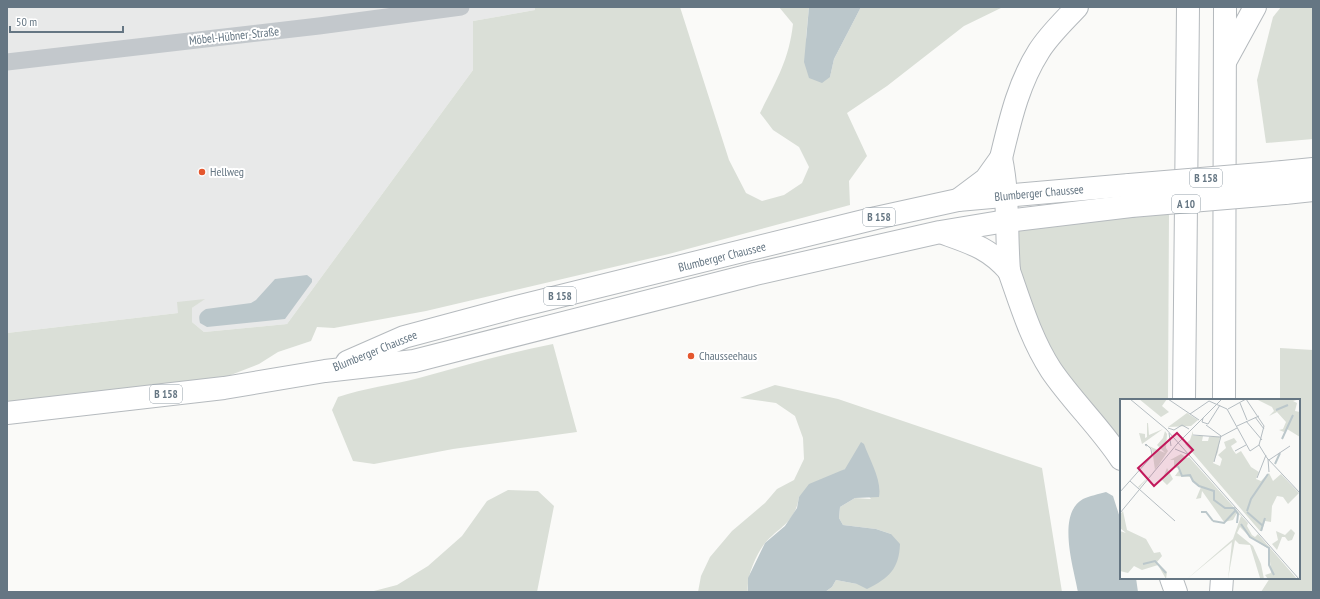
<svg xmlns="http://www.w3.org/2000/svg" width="1320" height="599" font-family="'PT Sans Narrow',sans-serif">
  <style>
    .built { fill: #e8e9e9 }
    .green { fill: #dadfd7 }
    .water { fill: #bbc7cb }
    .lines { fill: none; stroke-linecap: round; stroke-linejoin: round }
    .major-casing { stroke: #b5babe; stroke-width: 24 }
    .highway-casing { stroke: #b4b9bd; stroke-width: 24 }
    .minor { stroke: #c3c8cc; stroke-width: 17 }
    .major { stroke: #fff; stroke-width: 22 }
    .highway { stroke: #fff; stroke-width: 22 }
    .major-bridge-casing { stroke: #b5babe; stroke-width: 24; stroke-linecap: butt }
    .major-bridge { stroke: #fff; stroke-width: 22 }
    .poi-dot { fill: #e4572e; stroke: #fff; stroke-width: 1.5 }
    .labels { text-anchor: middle; stroke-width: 4; stroke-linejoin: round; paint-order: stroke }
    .shield { fill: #fff; stroke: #939fa8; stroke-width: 1 }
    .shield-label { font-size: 11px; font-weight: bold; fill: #657683 }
    .street-label { font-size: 12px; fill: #657683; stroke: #fff }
    .poi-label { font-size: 12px; fill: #657683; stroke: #fff; text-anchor: start }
    .inset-river { fill: none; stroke: #bbc7cb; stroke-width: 2 }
    .inset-road { fill: none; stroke: #b5bdc2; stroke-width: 1 }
    .view { fill: #c2185b; fill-opacity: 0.15; stroke: #c2185b; stroke-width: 2 }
    .inset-edge { fill: none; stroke: #657683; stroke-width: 2 }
  </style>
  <rect width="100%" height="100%" fill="#fafaf8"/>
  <path class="built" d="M7,7H535V10L473,21V70L287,324L204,332L192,322V308L204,299L178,313L7,333Z"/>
  <g class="green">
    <path d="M535,7H680L729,160L746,193L762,201L784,195L802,183L809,167L799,147L773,130L760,113C776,81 789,60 793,24L779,7H809L806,38L830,77L834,59L861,7H1003L964,26L887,86L847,113L867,156L849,181L850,205L669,254L426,311L334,328L317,327L311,341L278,352L259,364L223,378L7,403V333L178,313L177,302L205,299L192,308V322L204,332L287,324L473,70V21L535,10Z"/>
    <path d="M1281,7H1313V139L1266,143L1257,80L1273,17Z"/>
    <path d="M1169,214L1168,400H1121V448L1060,371L1019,277L1018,229L1132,215V217Z"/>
    <path d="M553,344L577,432L453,449L374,464L353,461L332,410L338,397C364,388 392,385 419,378C463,366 507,353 553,344Z"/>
    <path d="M1280,348L1313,350V592H1261L1270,578H1299V400H1280Z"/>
    <path d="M775,385L838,399L1042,468L1062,592H825L832,587L836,580L857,584L891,534L876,529L843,525L839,518L840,507L855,498L871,499L845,469L799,497C795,523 780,526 765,543C756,555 746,577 748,592H698L701,576L710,557L732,531L765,503L777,489L794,480L804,459L803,438L795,416L776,403L740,398Z"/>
    <path d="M508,490L538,491L554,506L537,592H370L397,585L428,566L462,536L487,501Z"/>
  </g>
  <g class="water">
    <path d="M809,7H861L834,59L830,77L822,83L809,78L804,62Z"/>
    <path d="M307,275L312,279V282L285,319L207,327L200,323C198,315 200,313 206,309L251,303L256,300L275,279Z"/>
    <path d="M861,442L864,444C870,461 882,480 879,497L855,498L840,507L839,518L843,525L876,529L891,534L900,544C899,569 889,578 867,589L857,584L836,580L832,587L825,592H748V578L765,543L785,526L797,508L799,497L809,484L845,469Z"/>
    <path d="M1106,492L1113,496L1121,521V578H1136L1138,592H1078C1074,569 1056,514 1083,499C1089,496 1099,494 1106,492Z"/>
  </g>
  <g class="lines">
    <defs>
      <g id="major">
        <path d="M1001,158C1009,196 1006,233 1009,271"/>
        <path d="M1283,172L1313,169"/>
        <path d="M1285,193L1313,190"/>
        <path d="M958,200L986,179L1001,158"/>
        <path d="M943,233C971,243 989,248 1009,271"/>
        <path d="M347,362L404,337L512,308L876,218L958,200L1129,185"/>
        <path d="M7,413L224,388L325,371L414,361L755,274L940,232L1006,221L1131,206"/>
      </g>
      <g id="highway">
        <path d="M1226,60L1255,7"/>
        <path d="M1001,158C1010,121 1018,84 1039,51C1049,35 1064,21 1077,7"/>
        <path d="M1009,271C1021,305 1031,339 1051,370C1072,401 1100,427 1121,459"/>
        <path d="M1184,400L1188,7"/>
        <path d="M1224,400L1225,7"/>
        <path d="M1171,578L1176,592"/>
        <path d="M1221,592L1222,578"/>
      </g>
    </defs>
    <use href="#major" class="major-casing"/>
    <use href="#highway" class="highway-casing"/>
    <path class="minor" d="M7,62L319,26L461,7"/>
    <use href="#major" class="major"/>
    <use href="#highway" class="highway"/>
    <defs>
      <g id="major-bridge">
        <path d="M1129,185L1283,172"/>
        <path d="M1131,206L1285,193"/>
      </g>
    </defs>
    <use href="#major-bridge" class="major-bridge-casing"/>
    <use href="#major-bridge" class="major-bridge"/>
  </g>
  <g class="poi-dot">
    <circle cx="202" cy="172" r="4"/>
    <circle cx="691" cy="356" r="4"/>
  </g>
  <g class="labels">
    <g class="shield">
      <rect x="1190" y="169" width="32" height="18" rx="3"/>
      <rect x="1172" y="195" width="28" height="18" rx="3"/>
      <rect x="863" y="208" width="32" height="18" rx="3"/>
      <rect x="544" y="287" width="32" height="18" rx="3"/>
      <rect x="150" y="385" width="32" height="18" rx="3"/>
    </g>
    <g class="shield-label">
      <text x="1206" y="182">B 158</text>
      <text x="1186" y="208">A 10</text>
      <text x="879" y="221">B 158</text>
      <text x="560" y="300">B 158</text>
      <text x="166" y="398">B 158</text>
    </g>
    <g class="street-label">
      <text transform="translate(234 36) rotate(-6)" y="4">Möbel-Hübner-Straße</text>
      <text transform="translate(1039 193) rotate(-5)" y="4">Blumberger Chaussee</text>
      <text transform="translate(722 257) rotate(-14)" y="4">Blumberger Chaussee</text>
      <text transform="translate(375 351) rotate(-22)" y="4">Blumberger Chaussee</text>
    </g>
    <g class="poi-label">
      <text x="210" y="176">Hellweg</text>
      <text x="699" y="360">Chausseehaus</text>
    </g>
  </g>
  <g transform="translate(1120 399)">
    <rect width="180" height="180" fill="#fafaf8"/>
    <path d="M19,0H47L42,7L49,13L41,18ZM136,0H180L173,2L177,4L175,12L180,13V38L167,30L164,33L159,31L163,30L166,23L157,13L149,17L154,12L152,8ZM67,14L78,21L71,27L48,28ZM27,24H28L29,36L43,30L22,45L19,34L25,35V39L27,38ZM45,32L47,35L46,49L48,52L38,67L19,89L18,88L35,71L32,50L24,45L45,54L37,46L43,39ZM73,32V37H83L82,42H88L89,38H100L98,53L93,64L100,67L102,60L98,56L106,49L104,43L114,39L117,43L111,47L113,51L116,55L121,52L131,68L139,73L136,80L141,82L149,74L153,82L161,75L179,94L168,105L163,98L157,97L152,107L151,123L145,122L142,132H140L65,45L70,41ZM61,55L67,59L69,58L128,124L127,127L132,136L135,138L138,135L177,180H148L145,176L151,174L149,150L131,139L120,128L117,134L133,147L141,165L144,180L140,179L130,146L119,145L115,141L108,180L112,143L67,180L113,140L121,117L118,115L117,125V114L113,121L104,123L82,92L81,99L76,100L81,88L73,82L71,78L55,77L60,70L54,68V61H50ZM47,69L53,80L47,86L42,81ZM3,112L7,131L26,140L34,154L40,153L42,157L37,163L47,173L46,180L38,166L22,171L14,167L8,174L0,172V132L6,134L0,129V115ZM171,130L175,134L172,141L168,142L165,138H162L157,151L152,145L158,141L156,132L165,136Z" fill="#dadfd7"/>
    <path class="inset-river" d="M156,11L168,6M162,40L173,16M155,65L160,54M58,67L62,77L70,76L73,82L79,87L94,92V101L105,109H114L118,115L117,124M127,112L131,100L148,75M81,113H86L93,122M127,113L143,127M93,122L104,124L115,112M121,125L130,138L149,149V166L154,176M141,132L145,119M23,165L35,162L46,174"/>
    <path class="inset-road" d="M10,0L46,30L179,180M48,0L79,21M120,4L127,21M108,10L126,0M70,15L89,2L107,10L130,52L139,46L144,27L126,0M135,18L144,30M83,19L82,23L88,25L100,6M126,22L142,41M86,26L101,37M117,27L139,17M48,29L54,31L62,26L69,30M49,34L51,47M73,36L100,38L117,29M139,46L147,59L180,94M55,50L67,55M115,52L126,46M148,60L149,73M149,61L170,47M94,63L101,37M137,79L146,56M10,82L55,122M0,93L32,57L31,50L26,45L25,46L27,47M0,114L57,45L102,0"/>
    <path class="view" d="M57,34L73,51L34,87L18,69Z"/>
    <rect width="180" height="180" class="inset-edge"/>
  </g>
  <rect width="1320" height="599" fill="none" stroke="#657683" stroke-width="16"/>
  <path d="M10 26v6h113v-6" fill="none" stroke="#657683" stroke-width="2"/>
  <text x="16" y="26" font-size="12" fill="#657683" stroke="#ffffff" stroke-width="3" paint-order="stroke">50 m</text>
</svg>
